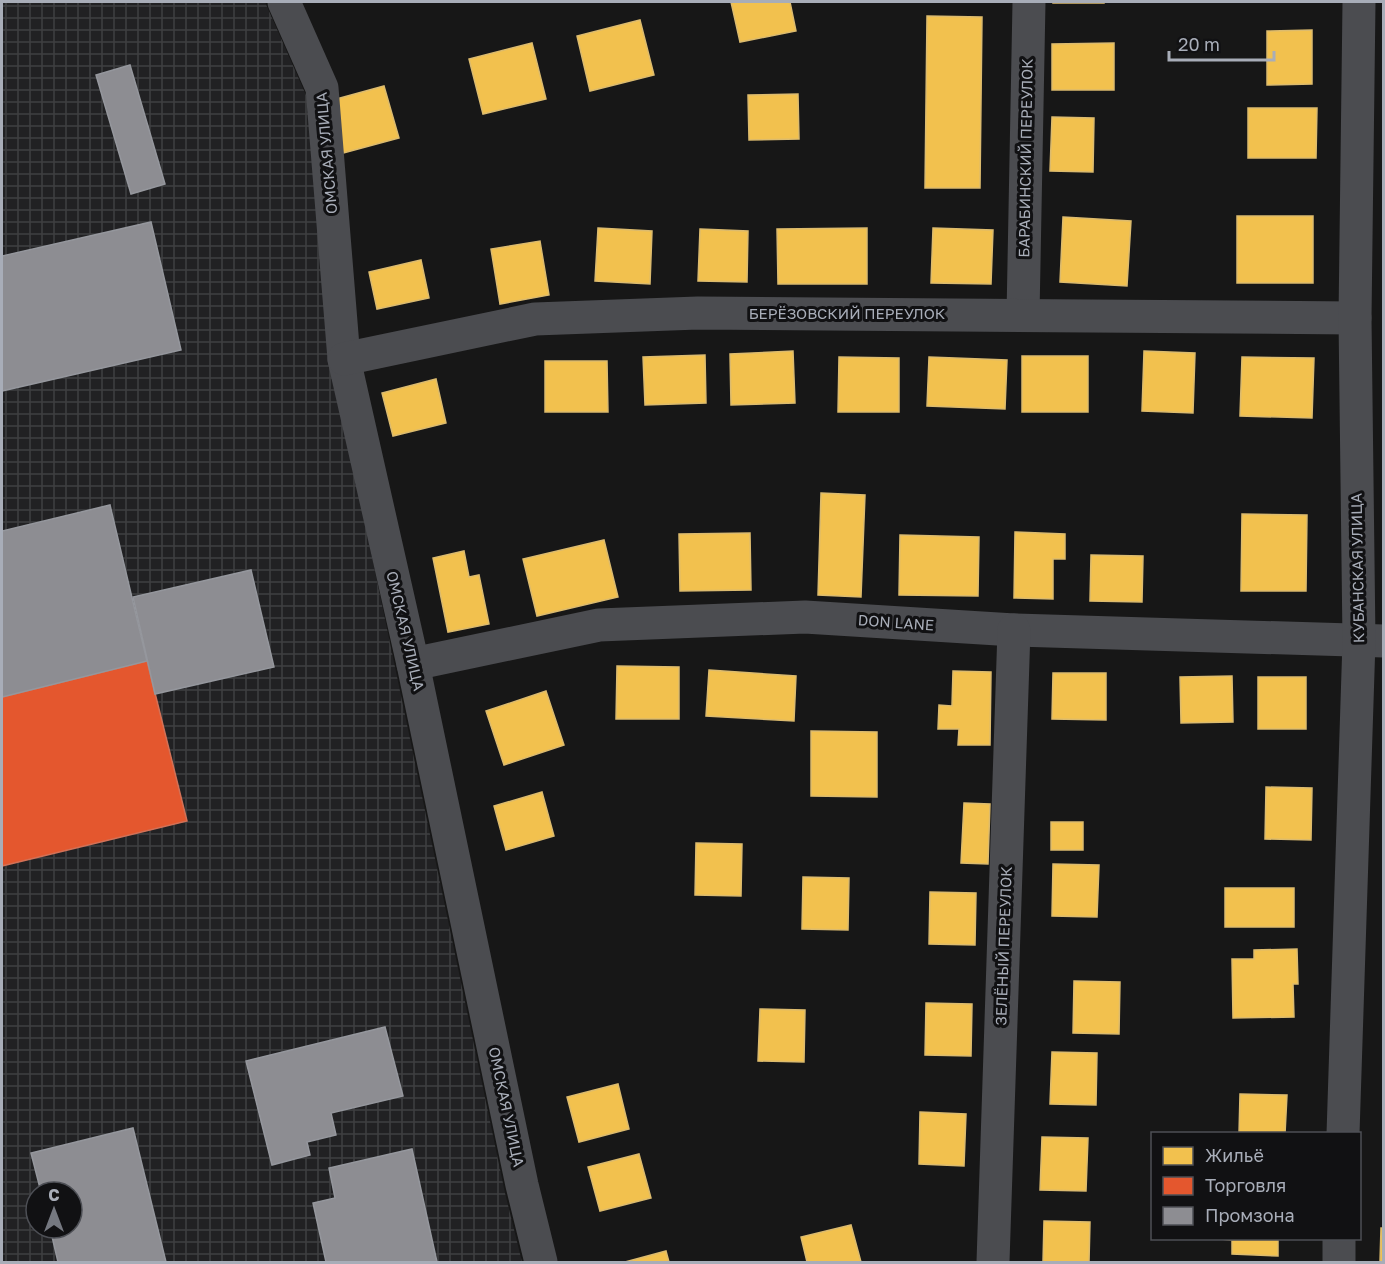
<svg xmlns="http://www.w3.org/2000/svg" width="1385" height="1264" font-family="'Golos Text',sans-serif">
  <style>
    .industrial { fill: url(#industrial-grid); fill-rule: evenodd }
    .homes { fill: #f2c14e; stroke: #dcbb6e; stroke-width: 1.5 }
    .shops { fill: #e4572e; stroke: #d27157; stroke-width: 1.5 }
    .industry { fill: #8d8d92; stroke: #95979d; stroke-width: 1.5 }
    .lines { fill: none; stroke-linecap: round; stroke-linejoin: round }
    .minor { stroke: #4b4c50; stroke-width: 33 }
    .labels { text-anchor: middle; stroke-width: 6; stroke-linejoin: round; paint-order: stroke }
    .street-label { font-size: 15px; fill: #a8adb8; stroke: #111113 }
  </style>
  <defs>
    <pattern id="industrial-grid" width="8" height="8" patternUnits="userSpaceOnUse" patternTransform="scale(1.5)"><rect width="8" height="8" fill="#212123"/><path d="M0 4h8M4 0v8" fill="none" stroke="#3e3f41"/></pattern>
  </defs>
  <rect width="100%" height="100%" fill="#171717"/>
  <path class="industrial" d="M2,2H265L309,102L331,361L505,1193L522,1262H2ZM36,1192H72V1228H36Z"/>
  <g class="homes">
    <path d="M731,2H790L796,31L740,42Z"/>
    <rect x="1053" y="2" width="51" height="1"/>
    <path d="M927,16L982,17L980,188H925Z"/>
    <path d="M640,20L654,75L590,91L577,36Z"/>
    <path d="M1312,30V84L1267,85V31Z"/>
    <path d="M532,43L546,99L483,114L469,59Z"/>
    <path d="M1114,43V90H1052V44Z"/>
    <path d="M384,86L399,138L332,156L318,104Z"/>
    <path d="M798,94L799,139L749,140L748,95Z"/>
    <path d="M1248,108H1317L1316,158H1248Z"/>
    <path d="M1052,117L1094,118L1093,172L1050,171Z"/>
    <rect x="1237" y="216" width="76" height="67"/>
    <path d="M1063,217L1131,221L1127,286L1060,282Z"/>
    <path d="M598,228L652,231L650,284L595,281Z"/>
    <path d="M867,228V284H778L777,229Z"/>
    <path d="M933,228L993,230L991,284L931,283Z"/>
    <path d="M700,229L748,231L747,282L698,281Z"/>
    <path d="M540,241L549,295L500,304L491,249Z"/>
    <path d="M421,260L429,298L377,309L369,272Z"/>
    <path d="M793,351L795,403L731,405L730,354Z"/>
    <path d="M1144,351L1195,353L1193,413L1142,411Z"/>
    <path d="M705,355L706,403L645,405L643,357Z"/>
    <rect x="1022" y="356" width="66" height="56"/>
    <path d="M839,357L899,358V412H838Z"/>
    <path d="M929,357L1007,360L1005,409L927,406Z"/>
    <path d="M1242,357L1314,358L1312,418L1240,416Z"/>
    <path d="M545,361H607L608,412H545Z"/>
    <path d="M436,379L446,423L393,436L382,393Z"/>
    <path d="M821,493L865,495L861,597L818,595Z"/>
    <path d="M1242,514L1307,515L1306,591H1241Z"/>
    <path d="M1015,532L1065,534V559H1053V599L1014,598Z"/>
    <path d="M750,533L751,590L680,591L679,534Z"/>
    <path d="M900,535L979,537L978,596L899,595Z"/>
    <path d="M604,540L618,597L537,616L523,559Z"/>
    <path d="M464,551L469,577L479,575L489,624L448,632L433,558Z"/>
    <path d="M1091,555L1143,556L1142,602L1090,601Z"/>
    <path d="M617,666L679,667V719H616Z"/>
    <path d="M709,670L796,676L794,721L706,716Z"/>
    <path d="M953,671L991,672L990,745H958L959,729H938L939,705L952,706Z"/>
    <path d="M1053,673H1106V720L1052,719Z"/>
    <path d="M1232,676L1233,722L1181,723L1180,677Z"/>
    <rect x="1258" y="677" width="48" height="52"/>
    <path d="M546,691L564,745L504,765L486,711Z"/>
    <path d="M811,731L877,732V797L811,796Z"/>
    <path d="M1266,787L1312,788L1311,840L1265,839Z"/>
    <path d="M542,792L554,836L506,850L494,806Z"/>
    <path d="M964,803L990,804L988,864L961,863Z"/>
    <rect x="1051" y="822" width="32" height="28"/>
    <path d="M696,843L742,844L741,896L695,895Z"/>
    <path d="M1053,864L1099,865L1097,917L1052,916Z"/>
    <path d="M803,877L849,878L848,930L802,929Z"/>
    <rect x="1225" y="888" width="69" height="39"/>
    <path d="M930,892L976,893L975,945L929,944Z"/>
    <path d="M1297,949L1298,984H1293L1294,1017L1233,1018L1232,959H1254V950Z"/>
    <path d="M1074,981L1120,982L1119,1034L1073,1033Z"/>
    <path d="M926,1003L972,1004L971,1056L925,1055Z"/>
    <path d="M760,1009L805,1010L804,1062L758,1061Z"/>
    <path d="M1052,1052L1097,1053L1096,1105L1050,1104Z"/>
    <path d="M618,1084L629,1129L579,1142L567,1097Z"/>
    <path d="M1240,1094L1287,1095L1285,1134H1239Z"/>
    <path d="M920,1112L966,1114L964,1166L919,1164Z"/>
    <path d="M1042,1137L1088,1138L1086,1191L1040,1190Z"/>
    <path d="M639,1154L651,1198L600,1211L588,1167Z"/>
    <path d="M1044,1221L1090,1222L1089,1262H1043Z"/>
    <path d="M851,1225L861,1262H807L801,1237Z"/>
    <path d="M1381,1228H1384V1262H1380Z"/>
    <path d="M1208,1238H1278V1256L1232,1254V1240Z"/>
    <path d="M666,1251L669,1262H625Z"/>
  </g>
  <path class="shops" d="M147,661L187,821L2,866V697Z"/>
  <g class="industry">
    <path d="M130,65L165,184L131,194L96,75Z"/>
    <path d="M151,222L181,350L2,391V256Z"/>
    <path d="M110,505L147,661L2,697V531Z"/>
    <path d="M251,570L274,667L155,694L133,597Z"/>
    <path d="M385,1027L403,1096L331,1113L336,1135L307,1142L310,1155L272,1165L246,1061Z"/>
    <path d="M133,1128L166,1262H58L50,1228H72V1192H41L31,1153Z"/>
    <path d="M412,1149L437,1262H326L313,1203L335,1198L329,1168Z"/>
  </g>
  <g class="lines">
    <g class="minor">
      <path d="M284,2L322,88L344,359L413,664L522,1185L541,1262"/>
      <path d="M1023,315L1029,2"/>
      <path d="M344,359L535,319L698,313L1355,318"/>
      <path d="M413,664L599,625L805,617L1014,630L1384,641"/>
      <path d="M1343,1134L1359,641L1355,318L1359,2"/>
      <path d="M993,1262L1014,630"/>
      <path d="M1339,1262V1238"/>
    </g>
  </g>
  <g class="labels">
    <g class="street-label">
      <text transform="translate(327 153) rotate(-95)" y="5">ОМСКАЯ УЛИЦА</text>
      <text transform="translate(1026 158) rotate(-89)" y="5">БАРАБИНСКИЙ ПЕРЕУЛОК</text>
      <text x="847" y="319">БЕРЁЗОВСКИЙ ПЕРЕУЛОК</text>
      <text transform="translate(1358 568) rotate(-91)" y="5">КУБАНСКАЯ УЛИЦА</text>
      <text transform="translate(896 623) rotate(4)" y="5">DON LANE</text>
      <text transform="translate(405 631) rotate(77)" y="5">ОМСКАЯ УЛИЦА</text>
      <text transform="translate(1004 946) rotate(-88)" y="5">ЗЕЛЁНЫЙ ПЕРЕУЛОК</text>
      <text transform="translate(506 1107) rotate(78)" y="5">ОМСКАЯ УЛИЦА</text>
    </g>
  </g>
  <rect width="1385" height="1264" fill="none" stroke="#a8adb8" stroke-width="6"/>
  <rect x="1151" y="1132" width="210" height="108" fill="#111113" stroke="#4d4f55" stroke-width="1.5"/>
  <rect x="1163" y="1147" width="30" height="18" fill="#f2c14e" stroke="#4d4f55" stroke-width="1.5"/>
  <text x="1205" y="1162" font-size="18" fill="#a8adb8">Жильё</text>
  <rect x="1163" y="1177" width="30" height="18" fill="#e4572e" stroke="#4d4f55" stroke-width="1.5"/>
  <text x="1205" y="1192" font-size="18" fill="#a8adb8">Торговля</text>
  <rect x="1163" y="1207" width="30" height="18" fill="#8d8d92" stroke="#4d4f55" stroke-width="1.5"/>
  <text x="1205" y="1222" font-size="18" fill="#a8adb8">Промзона</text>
  <g transform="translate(54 1210)"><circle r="28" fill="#111113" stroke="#4d4f55" stroke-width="1.5"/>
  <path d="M0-4.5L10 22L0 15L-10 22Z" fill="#757880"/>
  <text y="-9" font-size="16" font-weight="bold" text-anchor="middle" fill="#a8adb8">С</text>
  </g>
  <path d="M1169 51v9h105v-9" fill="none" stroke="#a8adb8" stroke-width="3"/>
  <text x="1178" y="51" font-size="18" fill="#a8adb8" stroke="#111113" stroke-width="4.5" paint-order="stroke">20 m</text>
</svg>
